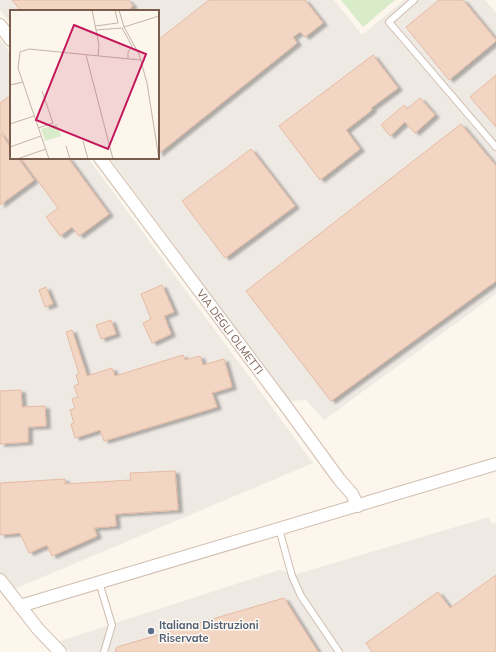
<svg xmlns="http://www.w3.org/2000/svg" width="496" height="652" font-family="Mulish,sans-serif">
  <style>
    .industrial { fill: #efe9e4 }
    .green { fill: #d8ecc9 }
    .building { fill: #f3d5c3; stroke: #e6bba3; filter: url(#shadow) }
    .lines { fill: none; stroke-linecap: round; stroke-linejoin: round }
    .lane-casing { stroke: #d1beb0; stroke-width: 8 }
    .street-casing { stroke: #d1beb0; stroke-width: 14 }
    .lane { stroke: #fff; stroke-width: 6 }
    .street { stroke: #fff; stroke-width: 12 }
    .service-dot { fill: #5c6f8a; stroke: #fffaf3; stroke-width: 1.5 }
    .labels { text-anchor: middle; stroke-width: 3; stroke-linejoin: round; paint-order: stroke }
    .street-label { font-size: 11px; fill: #7a5c4d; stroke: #fffaf3 }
    .service-label { font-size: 11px; font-weight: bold; fill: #4e5e75; stroke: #fffaf3; text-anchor: start }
    .inset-road { fill: none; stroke: #c5b3a7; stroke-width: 1 }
    .view { fill: #c2185b; fill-opacity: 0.15; stroke: #c2185b; stroke-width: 2 }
    .inset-edge { fill: none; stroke: #7a5c4d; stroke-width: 2 }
  </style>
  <defs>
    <filter id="shadow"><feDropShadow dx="4.5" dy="2.5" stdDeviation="1" flood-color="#0004"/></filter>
  </defs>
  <rect width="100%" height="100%" fill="#fdf6ec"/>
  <g class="industrial">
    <path d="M0,0H334L362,35L404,0H485L496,13V294L324,420L306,400L289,401L110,158H158V11H11V25L0,10Z"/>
    <path d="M0,39L11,54V158H88L313,463L12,590L0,574Z"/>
    <path d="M489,517L492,524L496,523V652H70L57,642L279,570L297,574Z"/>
  </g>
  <path class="green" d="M341,0H395L363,27Z"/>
  <g class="building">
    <path d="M12,0H128L133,6L127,11H21Z"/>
    <path d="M209,0H305L323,23L305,37L300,32L293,37L297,43L158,154V40Z"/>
    <path d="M439,0H463L496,40V41L449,80L406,27Z"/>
    <path d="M373,55L398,88L371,108L372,110L346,130L360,149L320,180L279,126Z"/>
    <path d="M496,75V127L470,97Z"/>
    <path d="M11,95V144L0,129V103Z"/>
    <path d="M420,98L435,115L415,133L405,122L390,136L381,125L404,105L407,109Z"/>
    <path d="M461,124L496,166V281L331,401L246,291Z"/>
    <path d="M0,132L11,148V158H18L34,180L0,205Z"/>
    <path d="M251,149L295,206L225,258L182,201Z"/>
    <path d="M21,158H68L109,214L79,236L72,227L60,236L46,217L58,208Z"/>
    <path d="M162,285L174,312L164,316L171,334L152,343L143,323L151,319L141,294Z"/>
    <path d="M46,287L53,304L45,307L39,290Z"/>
    <path d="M111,320L116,334L101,339L96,325Z"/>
    <path d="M72,330L87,376L112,368L115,376L183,355L185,360L200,356L203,365L224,359L232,387L212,393L217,407L104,441L100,430L75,438L71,424L74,423L70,410L75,408L72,399L78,397L74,386L79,384L76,375L79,374L66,332Z"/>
    <path d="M21,390L22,407L45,406L46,426L28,427V442L0,444V391Z"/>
    <path d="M175,471L178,510L115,514L116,526L94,528L97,536L52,556L47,545L29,553L20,533L0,535V483L65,479V484L131,480L130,473Z"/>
    <path d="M496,575V652H372L366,643L438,592L450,608Z"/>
    <path d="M284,598L318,652H115L117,647Z"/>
  </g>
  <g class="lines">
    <defs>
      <g id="lane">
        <path d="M414,0L389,22L496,147"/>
        <path d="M279,529L292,576L301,596L339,652"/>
        <path d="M99,582L112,625L104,652"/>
      </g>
      <g id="street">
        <path d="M0,25L11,40"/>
        <path id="s1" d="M100,158L285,405L339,479L352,494L358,506"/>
        <path d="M0,580L38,629L60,652"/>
        <path d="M20,606L496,464"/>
      </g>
    </defs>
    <use href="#lane" class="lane-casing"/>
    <use href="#street" class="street-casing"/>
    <use href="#lane" class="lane"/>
    <use href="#street" class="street"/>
  </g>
  <circle class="service-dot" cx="151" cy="631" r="4"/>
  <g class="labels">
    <g class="street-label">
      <text dy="4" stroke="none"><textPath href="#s1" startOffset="217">VIA DEGLI OLMETTI</textPath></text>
    </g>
    <g class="service-label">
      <text x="159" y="629">Italiana Distruzioni<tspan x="159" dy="13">Riservate</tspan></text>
    </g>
  </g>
  <g transform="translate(10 10)">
    <rect width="149" height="149" fill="#fdf6ec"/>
    <path d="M47,114L51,126L35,131L31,119Z" fill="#d8ecc9"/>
    <path class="inset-road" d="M82,0L89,35L88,46M109,0L114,17L129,44L137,73L149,149M85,16L108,13L105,0M114,17L149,6M86,20L112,18L122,36L118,42V49M76,45L103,149M0,75L13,72M0,114L24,106M28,118L43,113L32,81M73,131L78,149M56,136L60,149M0,137L31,126M7,149L36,139M39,149L8,58L10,42L19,39L130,50"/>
    <path class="view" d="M64,15L136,44L98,139L26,110Z"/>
    <rect width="149" height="149" class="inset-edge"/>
  </g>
</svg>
